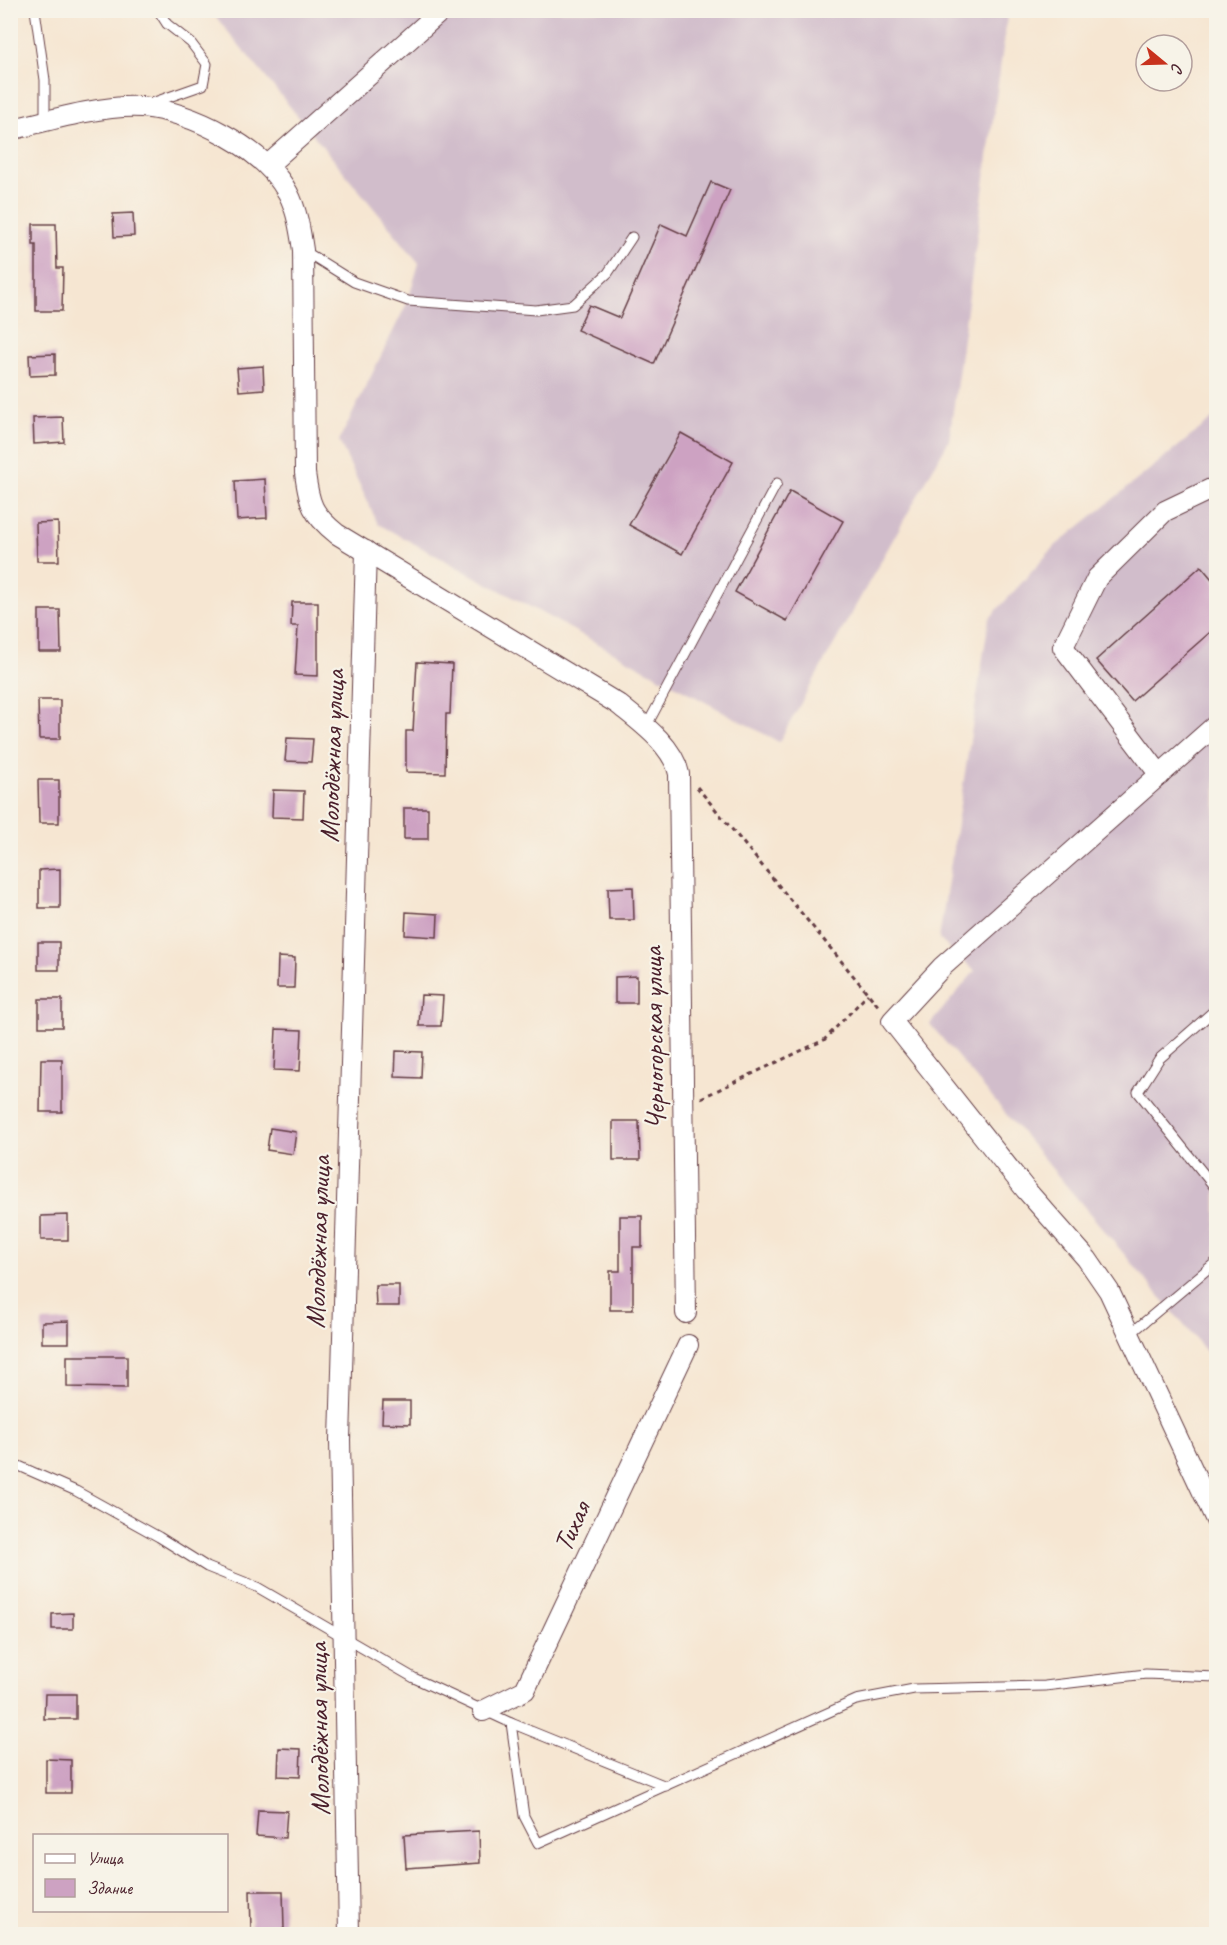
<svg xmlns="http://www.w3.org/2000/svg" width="1227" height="1945" font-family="Caveat,sans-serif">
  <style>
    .industrial { fill: #d1bdcb }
    .building { fill: #cda2c2 }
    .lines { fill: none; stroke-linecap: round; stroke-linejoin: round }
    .lane-casing { stroke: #643d44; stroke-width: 11 }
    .street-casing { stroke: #643d44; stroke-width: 22 }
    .path { stroke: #643d44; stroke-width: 3; stroke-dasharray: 4.5 4.5; stroke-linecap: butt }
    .lane { stroke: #fff; stroke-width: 9 }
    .street { stroke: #fff; stroke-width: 20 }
    .labels { text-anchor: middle; stroke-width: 4.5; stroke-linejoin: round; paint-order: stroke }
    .street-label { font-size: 28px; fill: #4a1f2b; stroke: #f7f3e8 }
  </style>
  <rect width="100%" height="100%" fill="#f7f3e8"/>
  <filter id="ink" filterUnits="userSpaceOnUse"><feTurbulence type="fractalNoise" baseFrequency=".0167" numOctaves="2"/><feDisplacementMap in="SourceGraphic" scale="12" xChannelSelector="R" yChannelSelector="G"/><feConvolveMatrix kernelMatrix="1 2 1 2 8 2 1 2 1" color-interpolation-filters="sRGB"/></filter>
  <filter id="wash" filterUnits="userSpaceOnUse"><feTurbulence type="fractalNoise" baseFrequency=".008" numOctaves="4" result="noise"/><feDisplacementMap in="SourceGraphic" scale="24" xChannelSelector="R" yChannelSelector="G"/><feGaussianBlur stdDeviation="1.35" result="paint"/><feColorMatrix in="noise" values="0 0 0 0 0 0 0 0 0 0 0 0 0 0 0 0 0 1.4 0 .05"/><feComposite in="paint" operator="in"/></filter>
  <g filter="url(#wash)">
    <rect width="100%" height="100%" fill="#f6e6d2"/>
    <g class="industrial">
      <path d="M211,11H1008L949,440L779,742L378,524L339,441L408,301L419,263Z"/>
      <path d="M1216,416V1363L930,1024L975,971L939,939L989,619L1054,547Z"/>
    </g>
    <g id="blocks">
      <g class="building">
        <path d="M711,182L730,190L654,364L577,330L589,305L620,318L661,224L687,236Z"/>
        <path d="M133,213L134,236L114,237L113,214Z"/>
        <path d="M33,224H56L57,268H63L62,311H36V245H33Z"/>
        <path d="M55,354V375L30,376L29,355Z"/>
        <path d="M263,366L264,389L239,391L237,368Z"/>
        <path d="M63,417L64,442L34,444L33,418Z"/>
        <path d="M681,433L733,462L682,554L629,525Z"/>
        <path d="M265,479L267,518L237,520L235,481Z"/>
        <path d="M790,491L843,521L787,621L735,592Z"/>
        <path d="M58,522L59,561H37L36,523Z"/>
        <path d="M1201,566L1216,584V627L1132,701L1096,660Z"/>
        <path d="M292,602H318V676L295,675L298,626H291Z"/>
        <path d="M39,610H60L61,652H39Z"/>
        <path d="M417,662L452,664L450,714H446L445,773L406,772V731H413Z"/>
        <path d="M38,700H60V739H39Z"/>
        <path d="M287,738L313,739L311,762L285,761Z"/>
        <path d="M38,780H59V823H39Z"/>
        <path d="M273,790L304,791L303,818L272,817Z"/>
        <rect x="404" y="808" width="24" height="31"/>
        <path d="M60,869V908H39V870Z"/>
        <path d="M633,887L634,920H609L608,888Z"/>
        <path d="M406,912L438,914L437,937L405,935Z"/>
        <rect x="38" y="942" width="21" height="28"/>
        <path d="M278,957L295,958L294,988H277Z"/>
        <path d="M637,976V1003H615V977Z"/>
        <path d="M421,995L443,996L441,1026H419Z"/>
        <rect x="39" y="999" width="23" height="28"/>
        <path d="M276,1029L302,1030L300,1071L274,1070Z"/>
        <path d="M396,1051L422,1052L421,1078L395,1077Z"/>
        <path d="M41,1059H62V1112H40Z"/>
        <path d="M613,1121H639L640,1160H613Z"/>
        <path d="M270,1128L296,1132L293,1154L267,1150Z"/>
        <path d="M68,1215V1240H41V1216Z"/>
        <path d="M620,1216H642V1247H633V1310H610V1271H620Z"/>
        <path d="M375,1285H399V1306H376Z"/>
        <path d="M69,1321V1343H42V1322Z"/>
        <path d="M67,1356H127V1388L67,1387Z"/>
        <path d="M383,1401H410V1424L382,1423Z"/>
        <path d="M73,1613V1629H52V1614Z"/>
        <path d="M45,1694H76V1719H44Z"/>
        <path d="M279,1748L301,1749L300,1777L278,1776Z"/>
        <path d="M46,1759L71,1760V1793H46Z"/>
        <path d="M258,1810L287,1811L285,1838L256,1836Z"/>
        <path d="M479,1831L480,1863L406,1868L404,1835Z"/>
        <path d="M250,1891H283L284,1929H251Z"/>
      </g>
    </g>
  </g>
  <g filter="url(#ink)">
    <use href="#blocks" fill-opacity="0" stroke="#643d44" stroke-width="1.5"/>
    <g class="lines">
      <defs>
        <g id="lane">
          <path d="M35,10L45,80V121"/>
          <path d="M149,104L203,85L207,64L191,43L167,24L158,10"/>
          <path d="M303,250L354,282L408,301L536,310L573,305L608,273L632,237"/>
          <path d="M646,727L777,483"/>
          <path d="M1216,1009L1159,1059L1138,1092L1216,1189"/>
          <path d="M1129,1335L1216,1262"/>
          <path d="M10,1462L76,1491L159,1537L207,1567L257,1587L414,1678L511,1723L666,1786"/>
          <path d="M511,1723L524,1816L538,1843L856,1700L914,1689L1045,1686L1146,1674L1216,1677"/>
        </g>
        <g id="street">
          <path d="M10,130C46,121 106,104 142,107C192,112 263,147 288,193C297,210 300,230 303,250L305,473C309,504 312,514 337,534L618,704C640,722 673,745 679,774L686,1313"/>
          <path d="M268,165L442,10"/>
          <path d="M1216,725L942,967L892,1021L1026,1190L1087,1259L1109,1291L1216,1520"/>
          <path d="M1160,775L1063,647L1097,578L1165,511L1211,489L1216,495"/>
          <path d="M483,1711L525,1690L688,1345"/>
          <path d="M349,1934L340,1440L366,551"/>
        </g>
      </defs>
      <use href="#lane" class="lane-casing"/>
      <use href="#street" class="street-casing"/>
      <g class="path">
        <path d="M697,787L880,1008"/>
        <path d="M701,1098L824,1040L868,994"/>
      </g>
      <use href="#lane" class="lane"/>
      <use href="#street" class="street"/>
    </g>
  </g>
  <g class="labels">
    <g class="street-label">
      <text transform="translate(331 756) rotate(-88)" y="10">Молодёжная улица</text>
      <text transform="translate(653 1038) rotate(-91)" y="10">Черногорская улица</text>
      <text transform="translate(317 1242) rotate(-88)" y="10">Молодёжная улица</text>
      <text transform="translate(571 1526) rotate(-65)" y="10">Тихая</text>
      <text transform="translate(318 1729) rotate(-91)" y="10">Молодёжная улица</text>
    </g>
  </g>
  <rect width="1227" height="1945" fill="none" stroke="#f7f3e8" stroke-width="36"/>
  <rect x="33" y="1834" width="195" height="78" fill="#f7f3e8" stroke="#b29e9c" stroke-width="1.5"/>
  <rect x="45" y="1854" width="30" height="9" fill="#ffffff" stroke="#b29e9c" stroke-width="1.5"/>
  <text x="87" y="1864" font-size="18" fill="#4a1f2b">Улица</text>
  <rect x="45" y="1879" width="30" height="18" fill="#cda2c2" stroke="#b29e9c" stroke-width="1.5"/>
  <text x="87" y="1894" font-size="18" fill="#4a1f2b">Здание</text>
  <g transform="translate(1164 63) rotate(109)"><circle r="28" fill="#f7f3e8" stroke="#b29e9c" stroke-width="1.5"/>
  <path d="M0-4.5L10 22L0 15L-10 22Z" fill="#c8321e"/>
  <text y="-9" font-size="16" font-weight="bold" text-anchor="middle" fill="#4a1f2b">С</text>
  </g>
</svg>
